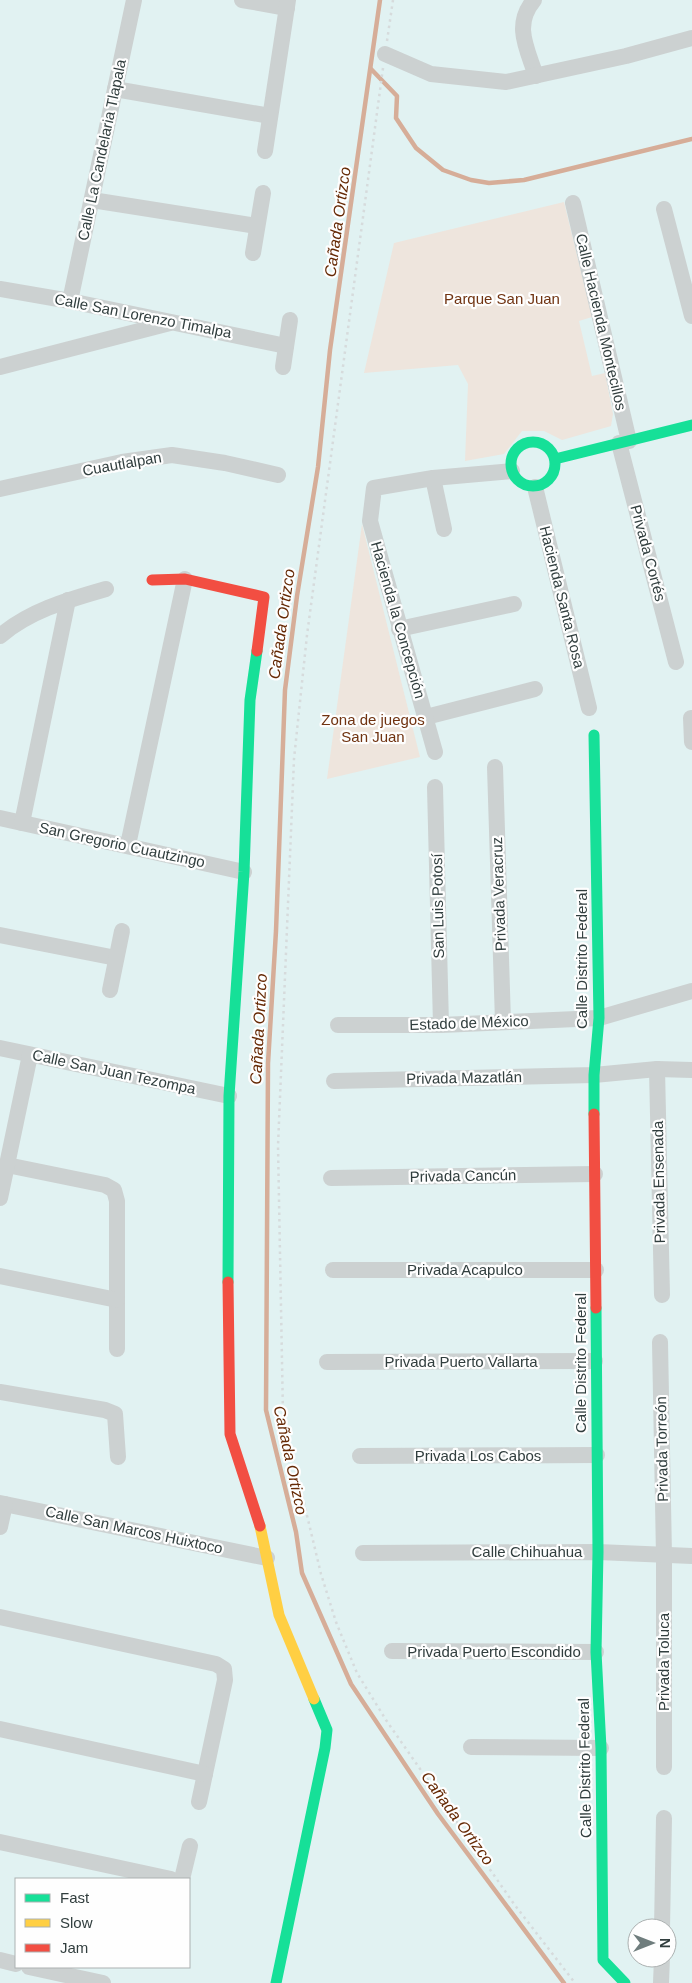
<svg xmlns="http://www.w3.org/2000/svg" width="692" height="1983" font-family="Arial,sans-serif">
  <style>
    .green { fill: #eee5dd }
    .lines { fill: none; stroke-linecap: round; stroke-linejoin: round }
    .stream { stroke: #d6ad98; stroke-width: 4.5 }
    .path { stroke: #d6dbdc; stroke-width: 2.5; stroke-dasharray: 2.5 4; stroke-linecap: butt }
    .street { stroke: #ccd1d1; stroke-width: 16 }
    .fast { stroke: #16e098; stroke-width: 11 }
    .slow { stroke: #ffcf43; stroke-width: 11 }
    .jam { stroke: #f24e42; stroke-width: 11 }
    .labels { text-anchor: middle; stroke-width: 4.5; stroke-linejoin: round; paint-order: stroke }
    .street-label { font-size: 15px; fill: #313e3e; stroke: #fefefe }
    .park-label { font-size: 15px; fill: #703311; stroke: #fefefe }
    .water-label { font-size: 16px; font-style: italic; fill: #652904; stroke: #fefefe }
  </style>
  <rect width="100%" height="100%" fill="#e1f2f2"/>
  <g class="green">
    <path d="M564,202L592,317L579,321L592,376L605,373L613,414L611,426L562,440L544,431H522L504,454L465,461L468,384L458,365L364,373L394,243Z"/>
    <path d="M362,524L420,757L327,779Z"/>
  </g>
  <g class="lines">
    <g class="stream">
      <path d="M380,0L330,350L318,467L297,596L285,690L276,931L268,1063L266,1410L296,1532L302,1573L351,1684L438,1814L564,1983"/>
      <path d="M371,69L397,96L396,118L416,148L443,170L471,180L489,183L524,180L692,139"/>
    </g>
    <g class="path">
      <path d="M387,41L393,0"/>
      <path d="M383,68L307,635L294,759L278,1146L283,1415L321,1574L336,1622L357,1673L386,1720L514,1904L575,1983"/>
    </g>
    <g class="street">
      <path d="M242,0L287,8"/>
      <path d="M534,0C513,25 527,48 536,76"/>
      <path d="M385,54L431,74L506,82L626,56L692,38"/>
      <path d="M115,89L270,116"/>
      <path d="M265,151L288,0"/>
      <path d="M92,200L257,226"/>
      <path d="M573,203L629,441"/>
      <path d="M664,209L692,316"/>
      <path d="M253,253L263,193"/>
      <path d="M0,289L70,301L286,346"/>
      <path d="M70,301L134,0"/>
      <path d="M0,367L170,323"/>
      <path d="M283,367L290,320"/>
      <path d="M619,443L676,662"/>
      <path d="M433,478L444,529"/>
      <path d="M535,487L589,708"/>
      <path d="M0,489L122,462L172,455L225,463L278,475"/>
      <path d="M399,629L514,604"/>
      <path d="M0,636C31,610 68,600 106,589"/>
      <path d="M426,717L535,689"/>
      <path d="M691,718L692,742"/>
      <path d="M435,752L370,521L374,488L433,478L512,471"/>
      <path d="M495,767L503,1022"/>
      <path d="M435,787L441,1025"/>
      <path d="M0,818L244,872"/>
      <path d="M22,823L68,600"/>
      <path d="M128,845L185,579"/>
      <path d="M0,935L116,958"/>
      <path d="M110,990L122,931"/>
      <path d="M338,1025H441L599,1018L692,991"/>
      <path d="M0,1048L229,1096"/>
      <path d="M657,1069L662,1295"/>
      <path d="M334,1081L594,1075L657,1069L692,1070"/>
      <path d="M7,1165L105,1185L114,1190L117,1201V1349"/>
      <path d="M331,1178L595,1174"/>
      <path d="M0,1198L30,1055"/>
      <path d="M333,1270H596"/>
      <path d="M0,1276L117,1300"/>
      <path d="M660,1342L664,1556V1767"/>
      <path d="M327,1362L595,1361"/>
      <path d="M0,1392L105,1410L115,1414L118,1457"/>
      <path d="M360,1456L597,1455"/>
      <path d="M0,1503L267,1558"/>
      <path d="M0,1527L5,1504"/>
      <path d="M363,1553L598,1552L692,1556"/>
      <path d="M0,1617L216,1664L224,1669L225,1680L199,1802"/>
      <path d="M392,1651L596,1652"/>
      <path d="M0,1729L205,1774"/>
      <path d="M471,1747L601,1748"/>
      <path d="M0,1842L171,1879"/>
      <path d="M182,1879L190,1846"/>
      <path d="M662,1928L664,1818"/>
      <path d="M0,1960L16,1964"/>
      <path d="M29,1967L103,1983"/>
      <path d="M661,1983L662,1958"/>
    </g>
    <g class="fast">
      <circle cx="533" cy="464" r="22"/>
      <path d="M555,459L692,425"/>
      <path d="M594,735L599,1018L594,1075V1114"/>
      <path d="M228,1282L229,1096L244,872L250,700L257,651"/>
      <path d="M596,1308L598,1552L596,1652L601,1748L603,1960L625,1983"/>
      <path d="M276,1983L325,1748L327,1730L314,1699"/>
    </g>
    <path class="slow" d="M260,1526L279,1615L314,1699"/>
    <g class="jam">
      <path d="M152,580L185,579L264,597L257,651"/>
      <path d="M594,1114L596,1308"/>
      <path d="M228,1282L230,1434L260,1526"/>
    </g>
  </g>
  <g class="labels">
    <g class="street-label">
      <text transform="translate(102 150) rotate(-78)" y="5">Calle La Candelaria Tlapala</text>
      <text transform="translate(143 316) rotate(11)" y="5">Calle San Lorenzo Timalpa</text>
      <text transform="translate(601 322) rotate(77)" y="5">Calle Hacienda Montecillos</text>
      <text transform="translate(122 464) rotate(-10)" y="5">Cuautlalpan</text>
      <text transform="translate(648 553) rotate(75)" y="5">Privada Cortés</text>
      <text transform="translate(562 597) rotate(76)" y="5">Hacienda Santa Rosa</text>
      <text transform="translate(398 620) rotate(74)" y="5">Hacienda la Concepción</text>
      <text transform="translate(122 845) rotate(12)" y="5">San Gregorio Cuautzingo</text>
      <text transform="translate(499 894) rotate(-92)" y="5">Privada Veracruz</text>
      <text transform="translate(438 906) rotate(-91)" y="5">San Luis Potosí</text>
      <text transform="translate(582 959) rotate(-90)" y="5">Calle Distrito Federal</text>
      <text transform="translate(469 1023) rotate(-2)" y="5">Estado de México</text>
      <text transform="translate(114 1072) rotate(12)" y="5">Calle San Juan Tezompa</text>
      <text transform="translate(464 1078) rotate(-1)" y="5">Privada Mazatlán</text>
      <text transform="translate(463 1176) rotate(-1)" y="5">Privada Cancún</text>
      <text transform="translate(659 1182) rotate(-91)" y="5">Privada Ensenada</text>
      <text x="465" y="1275">Privada Acapulco</text>
      <text x="461" y="1367">Privada Puerto Vallarta</text>
      <text transform="translate(581 1363) rotate(-90)" y="5">Calle Distrito Federal</text>
      <text transform="translate(662 1449) rotate(-91)" y="5">Privada Torreón</text>
      <text x="478" y="1461">Privada Los Cabos</text>
      <text transform="translate(134 1530) rotate(12)" y="5">Calle San Marcos Huixtoco</text>
      <text x="527" y="1557">Calle Chihuahua</text>
      <text x="494" y="1657">Privada Puerto Escondido</text>
      <text transform="translate(664 1662) rotate(-90)" y="5">Privada Toluca</text>
      <text transform="translate(585 1768) rotate(-91)" y="5">Calle Distrito Federal</text>
    </g>
    <g class="park-label">
      <text x="502" y="304">Parque San Juan</text>
      <text x="373" y="725">Zona de juegos<tspan x="373" dy="17">San Juan</tspan></text>
    </g>
    <g class="water-label">
      <text transform="translate(337 222) rotate(-82)" y="6">Cañada Ortizco</text>
      <text transform="translate(281 624) rotate(-82)" y="6">Cañada Ortizco</text>
      <text transform="translate(258 1029) rotate(-87)" y="6">Cañada Ortizco</text>
      <text transform="translate(291 1460) rotate(78)" y="6">Cañada Ortizco</text>
      <text transform="translate(458 1818) rotate(54)" y="6">Cañada Ortizco</text>
    </g>
  </g>
  <rect x="15" y="1878" width="175" height="90" fill="#fefefe" stroke="#acb1b1"/>
  <rect x="25" y="1894" width="25" height="8" fill="#16e098" stroke="#acb1b1"/>
  <text x="60" y="1903" font-size="15" fill="#313e3e">Fast</text>
  <rect x="25" y="1919" width="25" height="8" fill="#ffcf43" stroke="#acb1b1"/>
  <text x="60" y="1928" font-size="15" fill="#313e3e">Slow</text>
  <rect x="25" y="1944" width="25" height="8" fill="#f24e42" stroke="#acb1b1"/>
  <text x="60" y="1953" font-size="15" fill="#313e3e">Jam</text>
  <g transform="translate(652 1943) rotate(90)"><circle r="24" fill="#fefefe" stroke="#acb1b1"/>
  <path d="M0-4L9 19L0 12L-9 19Z" fill="#6f7d7d"/>
  <text y="-8" font-size="14" font-weight="bold" text-anchor="middle" fill="#313e3e">N</text>
  </g>
</svg>
